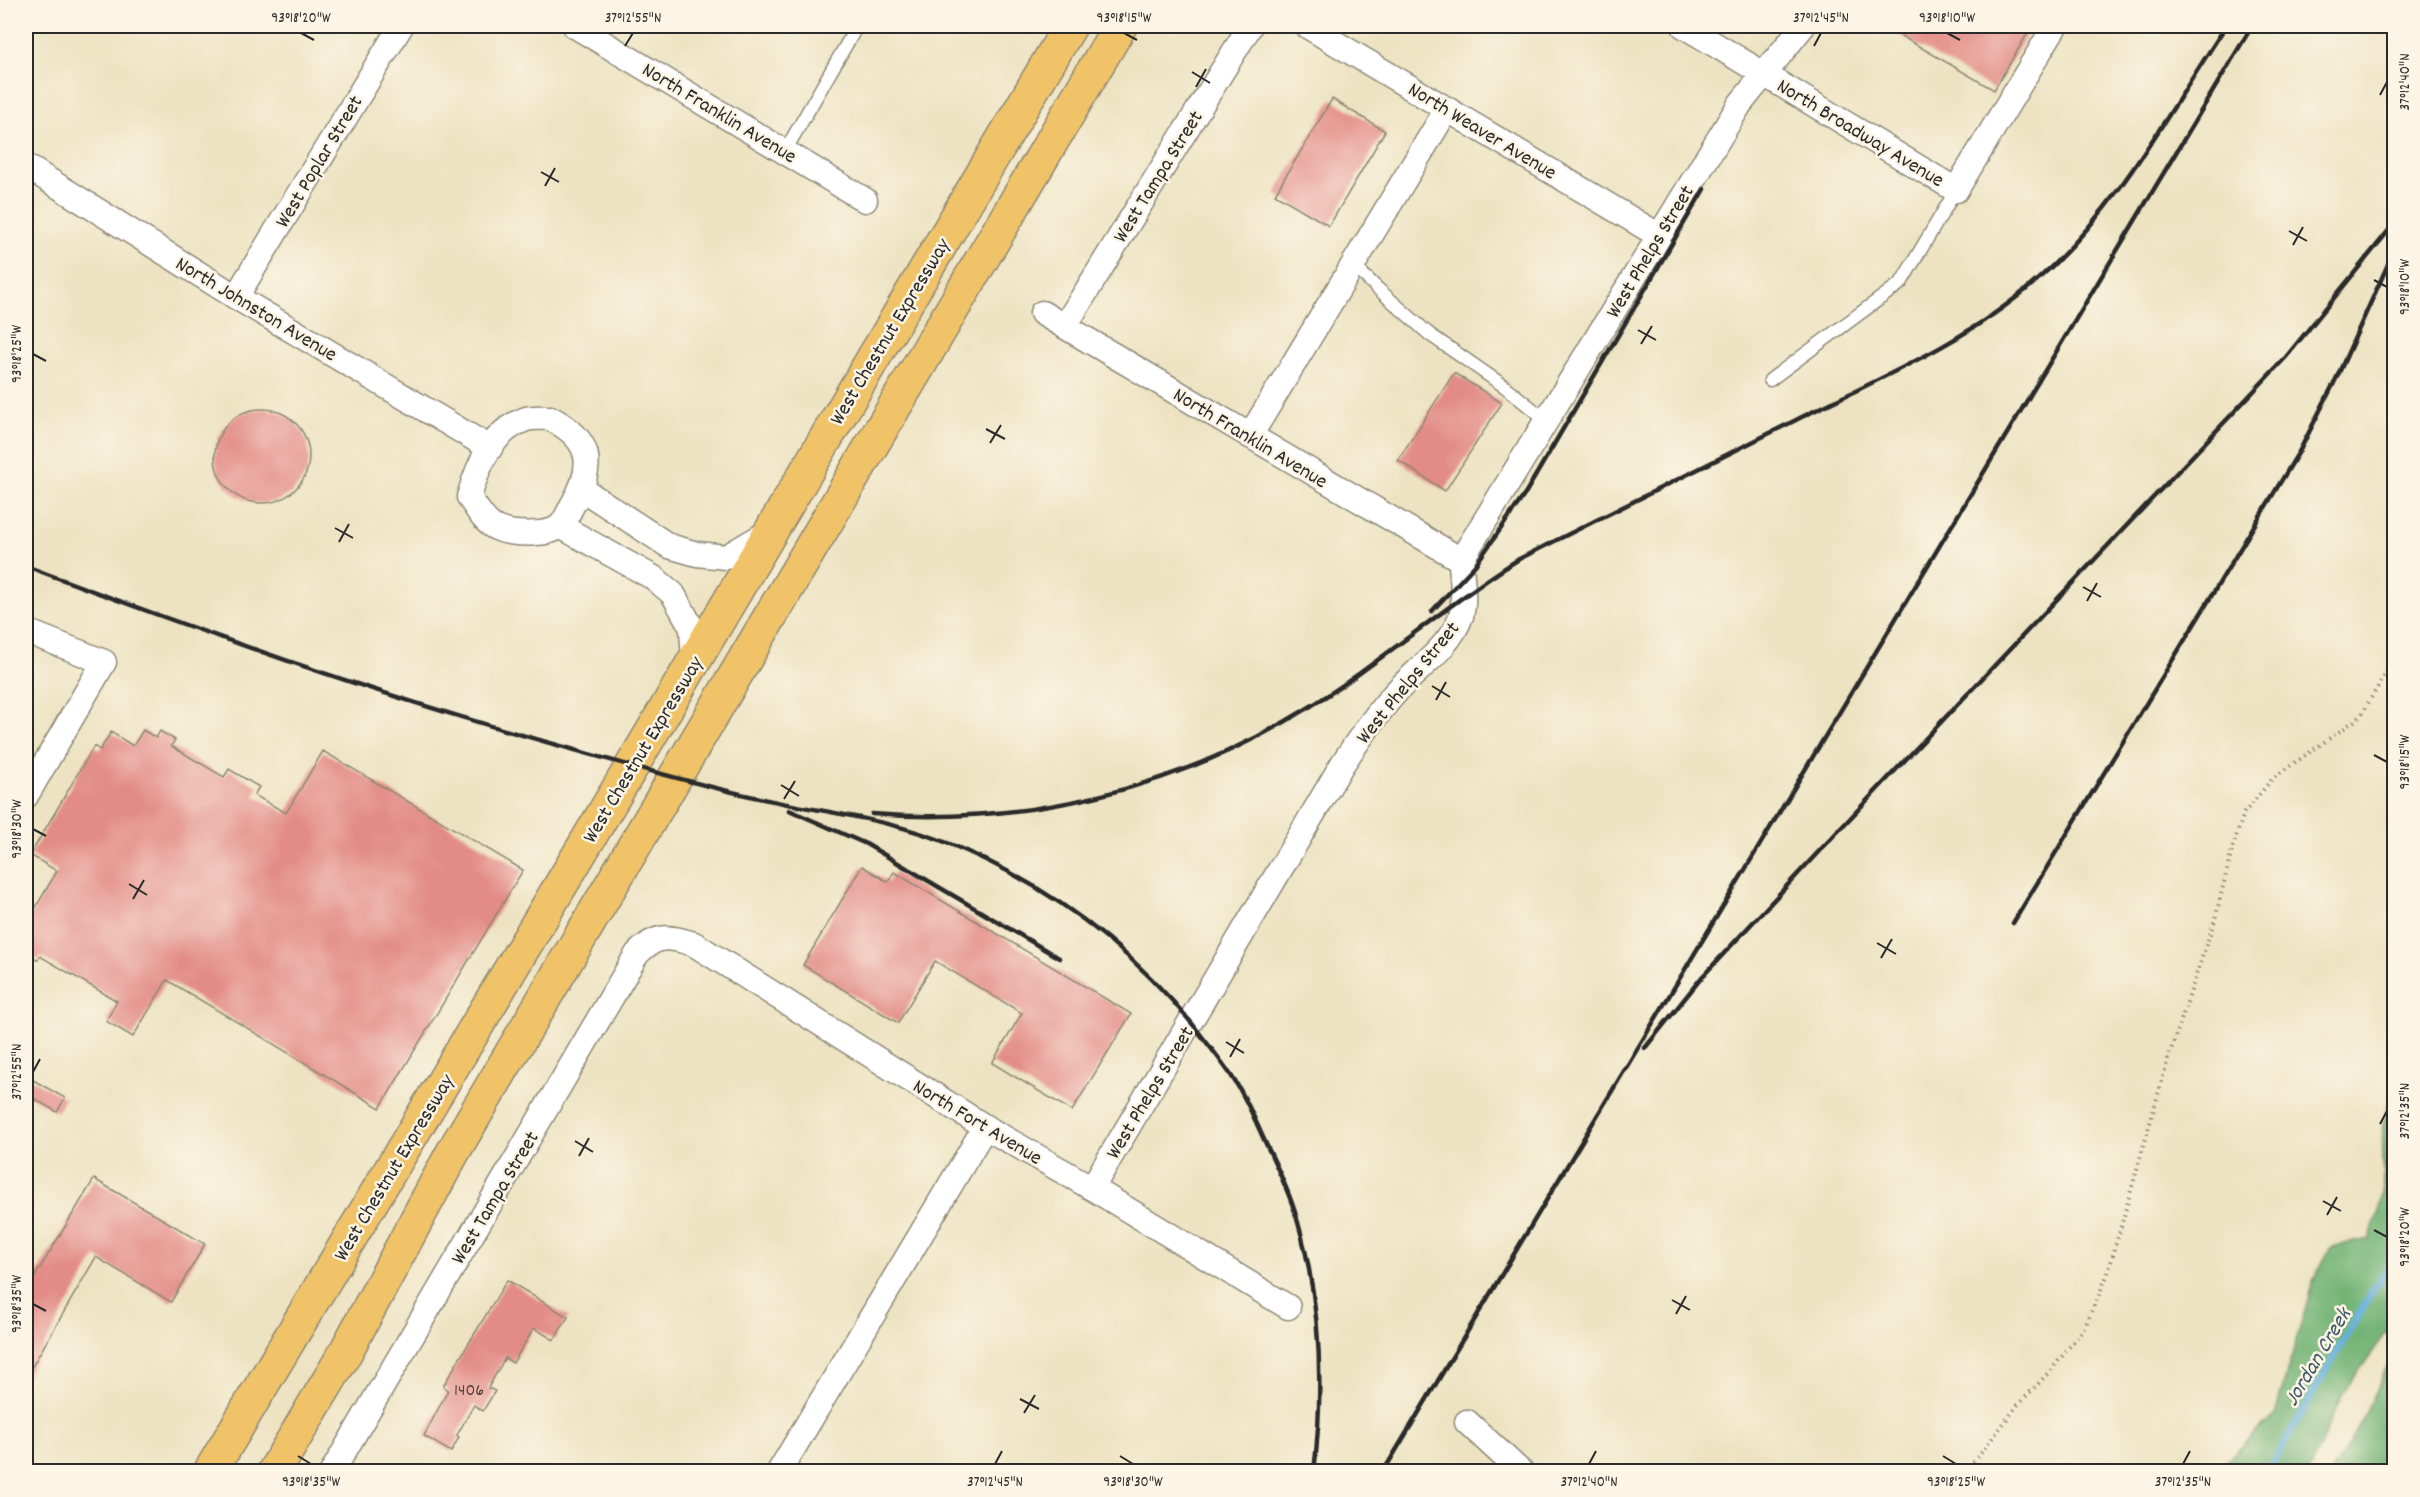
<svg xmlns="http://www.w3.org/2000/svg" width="2420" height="1497" font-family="Dekko,sans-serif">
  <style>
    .forest { fill: #72b375; stroke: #4e6f50; stroke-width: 1.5 }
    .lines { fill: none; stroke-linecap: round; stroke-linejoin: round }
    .stream { stroke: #62afdb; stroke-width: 7 }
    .building { fill: #e38c87 }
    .lane-casing { stroke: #8c8776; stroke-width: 15 }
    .street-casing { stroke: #8c8776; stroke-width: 27 }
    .primary-casing { stroke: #8c8776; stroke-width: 36 }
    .path { stroke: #8c8776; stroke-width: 4; stroke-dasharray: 1.5 4.5; stroke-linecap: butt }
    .lane { stroke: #fff; stroke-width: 12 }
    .street { stroke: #fff; stroke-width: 24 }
    .primary { stroke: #f1c369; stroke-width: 33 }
    .rail { stroke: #2b2b2b; stroke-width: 4.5 }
    .ticks { fill: none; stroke: #2b2b2b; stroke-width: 2 }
    .labels { text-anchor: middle; stroke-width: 5; stroke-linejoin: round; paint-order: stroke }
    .number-label { font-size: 18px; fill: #594342 }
    .street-label { font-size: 21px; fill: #2b2b2b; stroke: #fcf5e5 }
    .water-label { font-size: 22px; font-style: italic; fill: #3e5969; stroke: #fcf5e5 }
    .neatline { fill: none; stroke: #2b2b2b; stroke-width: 2 }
    .ticks-label { font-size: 15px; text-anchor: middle; fill: #2b2b2b }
  </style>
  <rect width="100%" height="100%" fill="#fcf5e5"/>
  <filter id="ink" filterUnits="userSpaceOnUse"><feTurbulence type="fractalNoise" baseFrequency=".0167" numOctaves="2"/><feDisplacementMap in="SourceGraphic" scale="12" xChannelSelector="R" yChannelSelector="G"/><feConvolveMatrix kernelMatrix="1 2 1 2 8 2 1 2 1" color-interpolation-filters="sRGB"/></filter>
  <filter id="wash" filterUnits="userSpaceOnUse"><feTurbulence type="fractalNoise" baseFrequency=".008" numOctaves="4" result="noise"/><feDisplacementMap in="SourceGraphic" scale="24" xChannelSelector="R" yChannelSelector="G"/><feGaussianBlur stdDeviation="1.35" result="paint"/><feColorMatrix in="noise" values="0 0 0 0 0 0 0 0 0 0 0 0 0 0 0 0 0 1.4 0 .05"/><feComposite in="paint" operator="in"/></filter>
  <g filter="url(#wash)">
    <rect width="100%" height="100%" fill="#ede3c2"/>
    <g class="forest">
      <path d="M2394,1093V1322L2343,1393L2309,1471H2215L2275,1415L2313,1281L2331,1247L2369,1239C2374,1225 2381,1209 2383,1194C2387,1160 2374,1123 2394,1093Z"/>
      <path d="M2394,1353V1471H2331L2350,1444Z"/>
    </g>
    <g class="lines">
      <path class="stream" d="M2268,1472L2370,1295L2394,1258"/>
    </g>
    <g id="blocks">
      <g class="building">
        <path d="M1884,26H2032L1994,90Z"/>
        <path d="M1332,99L1385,131L1329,226L1275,194Z"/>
        <path d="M1454,373L1502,403L1445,491L1398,460Z"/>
        <circle cx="262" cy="456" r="47"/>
        <path d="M143,730L156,738L160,731L175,740L171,746L224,777L229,769L259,787L254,795L286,813L323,751L523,870L380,1108L167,980L133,1037L106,1021L117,1001L40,956L38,960L26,953V924L57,871L30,855L94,746L100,750L111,732L133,746Z"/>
        <path d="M862,866L888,882L894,872L1131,1014L1072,1111L992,1063L1022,1013L935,961L898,1023L803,965Z"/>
        <path d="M26,1076L65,1098L57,1112L26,1094Z"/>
        <path d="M94,1179L205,1244L171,1302L96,1257L26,1377V1291Z"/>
        <path d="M507,1280L568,1317L554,1340L534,1328L513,1363L505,1358L488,1388L495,1391L483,1411L474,1405L457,1435L459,1437L451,1452L424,1436L448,1390L443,1386Z"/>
      </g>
    </g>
  </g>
  <g filter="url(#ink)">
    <use href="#blocks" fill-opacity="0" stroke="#8c8776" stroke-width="1.5"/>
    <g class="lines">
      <defs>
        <g id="lane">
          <path d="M785,151L857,26"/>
          <path d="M1353,265L1377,288L1429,334L1504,386L1546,420"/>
          <path d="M1770,380L1901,283L1956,190"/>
        </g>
        <g id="street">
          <path d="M575,26L865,200"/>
          <path d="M1307,26L1658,235"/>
          <path d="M1684,26L1956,190L2055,26"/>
          <path d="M26,166L236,297L490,448"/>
          <path d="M236,297L401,26"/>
          <path d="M1042,313L1461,560"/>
          <path d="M1065,326L1250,26"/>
          <path d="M550,418C591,439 596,464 573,504C569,511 565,522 559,527C546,536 510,535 496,528C484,523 476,507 469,497C478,465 492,431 526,419C533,417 542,418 550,418Z"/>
          <path d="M1250,436L1447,109"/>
          <path d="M582,489L669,546L697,554L726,557L770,531"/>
          <path d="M560,526L654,578L673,594L692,628L694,661"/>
          <path d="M26,631L104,662L26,796"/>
          <path d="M1092,1188L1343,763C1360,738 1376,714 1396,692C1417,669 1451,646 1461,616C1466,600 1461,577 1461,560L1740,104L1803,26"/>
          <path d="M1467,1422L1521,1472"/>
          <path d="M332,1472L637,954C656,934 668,936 694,944L985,1127L1092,1188L1288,1307"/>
          <path d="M779,1472L985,1127"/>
        </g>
        <g id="primary">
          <path d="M210,1472L632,766L1070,26"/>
          <path d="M274,1472L344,1355L453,1152L1120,26"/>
        </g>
      </defs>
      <use href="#lane" class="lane-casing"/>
      <use href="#street" class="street-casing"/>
      <use href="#primary" class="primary-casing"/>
      <path class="path" d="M1966,1472L2018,1405L2052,1369L2085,1327L2107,1276L2168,1059L2215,919L2233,846L2244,813L2273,778L2360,717L2394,659"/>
      <use href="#lane" class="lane"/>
      <use href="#street" class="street"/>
      <use href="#primary" class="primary"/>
      <g class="rail">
        <path d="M26,566C198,631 372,693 550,743C618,762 686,782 754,797C819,812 888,818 950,844C1047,884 1128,945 1194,1026C1208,1045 1224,1063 1236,1083C1248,1102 1257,1125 1267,1146C1278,1169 1290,1194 1297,1219C1321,1301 1324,1387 1314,1472"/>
        <path d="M1432,611L1476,564L1523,497L1704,189"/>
        <path d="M789,810L866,844L1059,958"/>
        <path d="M872,814C1023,826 1174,790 1303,711C1378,665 1444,606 1519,559C1611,513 1703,466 1796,420C1878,379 1967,342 2036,281C2117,210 2168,113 2226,26"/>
        <path d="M2013,923L2300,450L2337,377L2394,251"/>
        <path d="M1645,1048L1702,977L1822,848L2286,357L2394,224"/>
        <path d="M1383,1472L2252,26"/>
      </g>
    </g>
  </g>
  <path class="ticks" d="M301,33L314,40M1124,33L1137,40M1947,33L1960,40M625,46L633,33M1814,46L1821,33M1192,72L1210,83M1196,87L1206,69M2380,95L2387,82M541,172L559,182M545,186L555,168M2289,231L2307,241M2293,245L2303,227M2374,280L2387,287M1638,330L1656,340M1641,344L1652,326M33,354L46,361M986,429L1005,439M990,443L1001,425M335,528L353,538M339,542L349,524M2083,587L2101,597M2087,601L2097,583M1432,686L1450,697M1436,700L1446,682M2374,755L2387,762M781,785L799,796M784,799L795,781M33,829L46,836M129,884L147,895M133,899L144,880M1877,943L1896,954M1881,958L1892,939M1226,1042L1244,1053M1230,1057L1240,1039M33,1072L40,1059M2380,1124L2387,1111M575,1141L593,1152M579,1156L589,1138M2323,1201L2341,1211M2327,1215L2337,1197M2374,1230L2387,1237M1672,1300L1690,1310M33,1304L46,1311M1676,1314L1686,1296M1020,1399L1039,1409M1024,1413L1035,1395M298,1456L311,1464M1120,1456L1133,1464M1943,1456L1956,1464M995,1464L1002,1451M1589,1464L1596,1451M2183,1464L2190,1451"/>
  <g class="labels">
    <g class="number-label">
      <text x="469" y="1395">1406</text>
    </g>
    <g class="street-label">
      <text transform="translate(720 112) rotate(31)" y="7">North Franklin Avenue</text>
      <text transform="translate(1483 130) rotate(31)" y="7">North Weaver Avenue</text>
      <text transform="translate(1861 132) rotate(31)" y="7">North Broadway Avenue</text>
      <text transform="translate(318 161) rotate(-59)" y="7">West Poplar Street</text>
      <text transform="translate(1157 176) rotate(-58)" y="7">West Tampa Street</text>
      <text transform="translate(1649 251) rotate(-59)" y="7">West Phelps Street</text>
      <text transform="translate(257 308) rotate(31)" y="7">North Johnston Avenue</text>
      <text transform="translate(889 331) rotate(-59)" y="7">West Chestnut Expressway</text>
      <text transform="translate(1251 437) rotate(31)" y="7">North Franklin Avenue</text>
      <text transform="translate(1407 682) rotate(-51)" y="7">West Phelps Street</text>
      <text transform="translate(642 749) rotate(-59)" y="7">West Chestnut Expressway</text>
      <text transform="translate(1149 1092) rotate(-59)" y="7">West Phelps Street</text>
      <text transform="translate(978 1121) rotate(31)" y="7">North Fort Avenue</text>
      <text transform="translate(393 1167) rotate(-59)" y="7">West Chestnut Expressway</text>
      <text transform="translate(494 1197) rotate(-59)" y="7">West Tampa Street</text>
    </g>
    <g class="water-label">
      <text transform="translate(2316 1356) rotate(-59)" y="8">Jordan Creek</text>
    </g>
  </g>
  <rect width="2420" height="1497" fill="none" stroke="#fcf5e5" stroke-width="66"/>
  <rect x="33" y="33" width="2354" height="1431" class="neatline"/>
  <g class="ticks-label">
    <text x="301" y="22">93°18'20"W</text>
    <text x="633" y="22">37°12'55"N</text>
    <text x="1124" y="22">93°18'15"W</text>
    <text x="1821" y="22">37°12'45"N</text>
    <text x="1947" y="22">93°18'10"W</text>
    <text transform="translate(2404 82) rotate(-90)" y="5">37°12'40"N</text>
    <text transform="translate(2404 287) rotate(-90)" y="5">93°18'10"W</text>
    <text transform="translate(16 354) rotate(-90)" y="5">93°18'25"W</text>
    <text transform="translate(2404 762) rotate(-90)" y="5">93°18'15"W</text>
    <text transform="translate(16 829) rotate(-90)" y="5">93°18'30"W</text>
    <text transform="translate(16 1072) rotate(-90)" y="5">37°12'55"N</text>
    <text transform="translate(2404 1111) rotate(-90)" y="5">37°12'35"N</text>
    <text transform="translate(2404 1237) rotate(-90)" y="5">93°18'20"W</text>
    <text transform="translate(16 1304) rotate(-90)" y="5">93°18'35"W</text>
    <text x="311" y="1486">93°18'35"W</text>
    <text x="995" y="1486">37°12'45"N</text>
    <text x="1133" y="1486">93°18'30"W</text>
    <text x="1589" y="1486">37°12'40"N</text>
    <text x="1956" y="1486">93°18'25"W</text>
    <text x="2183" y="1486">37°12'35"N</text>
  </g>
</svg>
